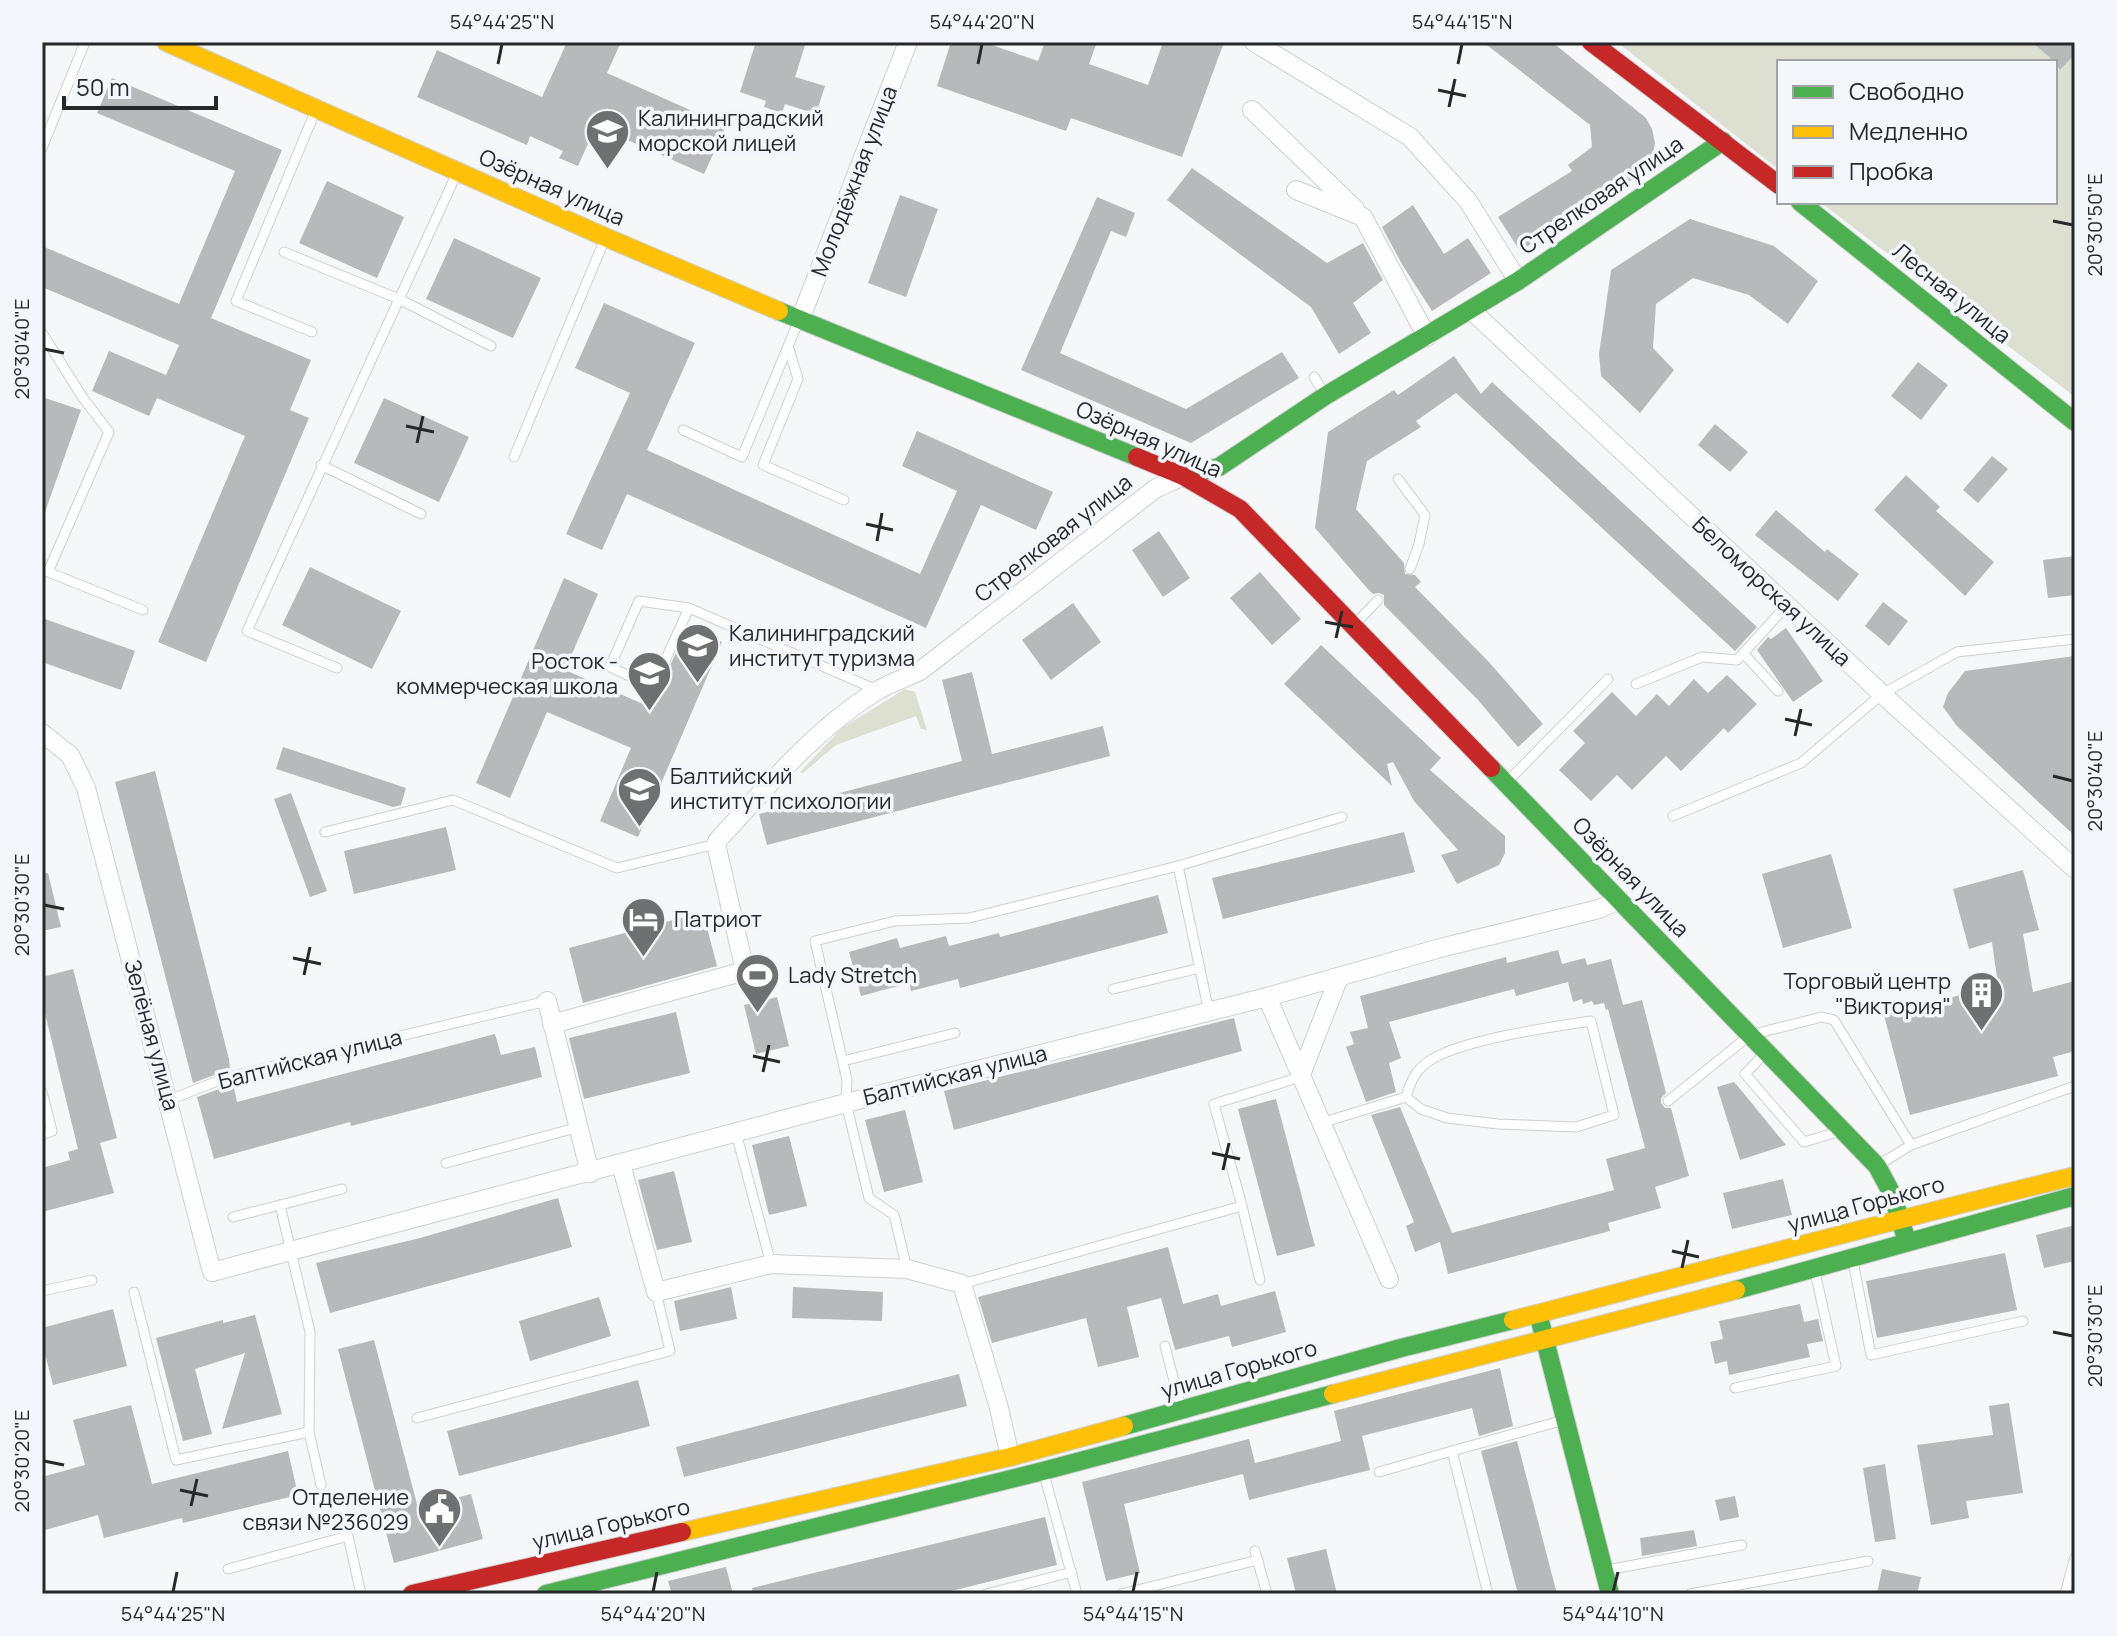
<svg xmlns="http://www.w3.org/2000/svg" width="2117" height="1636" font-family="Manrope,sans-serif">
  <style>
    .green { fill: #dde0d1 }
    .building { fill: #b8b9ba }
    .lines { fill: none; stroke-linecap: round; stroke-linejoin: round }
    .lane-casing { stroke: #cecfd1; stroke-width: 11 }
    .street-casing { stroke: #cecfd1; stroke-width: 20 }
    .fast-casing { stroke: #cecfd1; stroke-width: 20 }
    .slow-casing { stroke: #cecfd1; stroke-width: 20 }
    .jam-casing { stroke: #cecfd1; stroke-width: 20 }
    .lane { stroke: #fefefe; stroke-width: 9 }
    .street { stroke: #fefefe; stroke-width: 18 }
    .fast { stroke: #4caf50; stroke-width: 18 }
    .slow { stroke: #ffc107; stroke-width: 18 }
    .jam { stroke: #c62828; stroke-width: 18 }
    .ticks { fill: none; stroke: #27282a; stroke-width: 3 }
    .labels { text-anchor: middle; stroke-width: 7; stroke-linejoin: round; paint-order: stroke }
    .poi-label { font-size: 22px; fill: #27282a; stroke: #f3f6fb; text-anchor: start }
    .street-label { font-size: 22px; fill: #27282a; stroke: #f3f6fb }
    .neatline { fill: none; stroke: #27282a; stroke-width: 3 }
    .ticks-label { font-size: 20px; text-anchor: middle; fill: #27282a }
  </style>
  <rect width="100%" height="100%" fill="#f5f7f9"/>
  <g class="green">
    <path d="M1617,42H2075V397L1820,202H2055V62H1779V170Z"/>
    <path d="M905,689L915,692L927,730L921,729L916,716L836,745L803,773L800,772L842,728Z"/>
  </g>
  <g class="building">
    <path d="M567,42H621L607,73L726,126L704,174L596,126L578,166L559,158L563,151L530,136L527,145L417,97L437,50L542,97Z"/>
    <path d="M756,42H806L795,77L825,86L816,114L785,104L782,113L764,107L766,101L740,92Z"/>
    <path d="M951,42H983L1038,61L1045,42H1097L1089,64L1148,85L1163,42H1224L1182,157L1071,118L1066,131L937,86Z"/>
    <path d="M1483,42H1552L1646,118L1652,129L1655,143L1652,158L1638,176L1520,251L1498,217L1572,171L1568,165L1592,147L1590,125Z"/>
    <path d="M2032,42H2075V54L2060,70L2055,62Z"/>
    <path d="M112,78L282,150L211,318L311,360L290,410L309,418L206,662L158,642L245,436L157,398L149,416L92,391L109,351L166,375L179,345L42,287V246L179,304L235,171L97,113Z"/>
    <path d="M1192,168L1327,263L1363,243L1383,280L1353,303L1371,333L1339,354L1311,307L1167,200Z"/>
    <path d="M327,181L404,217L377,278L299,243Z"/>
    <path d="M900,195L938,209L906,297L868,283Z"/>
    <path d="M1097,197L1135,213L1126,237L1111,231L1060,353L1186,409L1282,352L1299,378L1191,443L1021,370Z"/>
    <path d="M1413,205L1444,254L1468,238L1491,273L1432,311L1403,266L1382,227Z"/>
    <path d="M1690,219L1774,246L1818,281L1788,324L1749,295L1693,278L1656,304L1653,348L1674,370L1640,413L1601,376L1599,354L1611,270Z"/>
    <path d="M454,238L541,278L513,338L426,299Z"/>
    <path d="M604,303L695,343L647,450L920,574L957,491L902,466L917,431L1053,492L1036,530L981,505L926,628L627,494L602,550L566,534L630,393L575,368Z"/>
    <path d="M1454,356L1481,394L1492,382L1757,627L1735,651L1456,393L1416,421L1421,427L1367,461L1356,509L1404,563L1405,574L1415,575L1421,582L1415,587L1489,662L1543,724L1518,747L1478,700L1384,605V595L1379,593L1373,594L1367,588L1315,528L1328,432L1394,390L1398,395Z"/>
    <path d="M1918,362L1948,385L1921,420L1891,396Z"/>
    <path d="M42,397L81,410L44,515H42Z"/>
    <path d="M384,398L469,437L439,502L354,463Z"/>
    <path d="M1715,424L1748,452L1730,472L1698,445Z"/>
    <path d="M1992,456L2008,469L1978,503L1963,490Z"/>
    <path d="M1906,475L1940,507L1936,511L1994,562L1965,596L1874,510Z"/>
    <path d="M1776,510L1825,552L1827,549L1859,574L1838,601L1755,535Z"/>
    <path d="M1159,531L1190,578L1163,597L1132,550Z"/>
    <path d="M2075,556V595L2048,598L2043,560Z"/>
    <path d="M310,567L401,611L372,669L282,625Z"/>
    <path d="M1260,572L1301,619L1272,645L1230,598Z"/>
    <path d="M564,578L598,594L565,670L650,707L688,628L722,642L638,837L600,821L631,748L547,712L510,798L476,783Z"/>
    <path d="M1883,602L1908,621L1889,646L1865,626Z"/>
    <path d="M1073,603L1101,642L1051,680L1022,640Z"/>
    <path d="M42,618L135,651L121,690L42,662Z"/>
    <path d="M1786,628L1823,681L1793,702L1757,650L1768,637L1771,639Z"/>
    <path d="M1321,645L1441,758L1430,770L1505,836V853L1499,865L1457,884L1441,855L1458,850L1414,801L1393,762L1387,764L1392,786L1284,684Z"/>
    <path d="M2075,656V836L1957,726L1943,707L1948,693L1965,671Z"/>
    <path d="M972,672L992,754L1103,726L1110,756L767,845L759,814L962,761L942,680Z"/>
    <path d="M1727,675L1757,704L1728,733L1724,728L1681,771L1666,756L1632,790L1617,775L1591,801L1559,770L1585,743L1573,731L1612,692L1636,716L1657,694L1669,706L1694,679L1708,693Z"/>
    <path d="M283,747L406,788L401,805L393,807L276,769Z"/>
    <path d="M155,771L229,1059L230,1069L193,1083L115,782Z"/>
    <path d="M291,793L327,891L310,897L274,799Z"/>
    <path d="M446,827L456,870L354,894L344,851Z"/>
    <path d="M1404,832L1415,872L1223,919L1212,878Z"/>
    <path d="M1831,854L1852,928L1783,948L1762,874Z"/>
    <path d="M2023,870L2039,930L2023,934L2033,992L2075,981V1051L2053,1057L2058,1076L1910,1115L1884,1015L1998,985L1992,942L1969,949L1953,889Z"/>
    <path d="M48,873L61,927L42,931V874Z"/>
    <path d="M1158,895L1168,933L960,988L958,979L911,991L909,983L861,996L849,952L897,938L900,948L946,936L949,946L999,933L1000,937Z"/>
    <path d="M703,912L717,966L583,1003L569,948Z"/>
    <path d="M1558,950L1562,964L1585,958L1587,965L1611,959L1623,1005L1642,1000L1666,1093L1661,1098V1103L1665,1108H1671L1689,1176L1655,1187L1661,1208L1608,1223L1610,1231L1448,1274L1440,1242L1415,1252L1406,1226L1414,1222L1371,1115L1400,1107L1452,1233L1614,1190L1606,1159L1645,1148L1608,1009L1606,1010L1604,1003L1594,1005L1592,1001L1583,1004L1582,999L1573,1002L1568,982L1516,996L1514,989L1389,1022L1401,1058L1389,1063L1396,1092L1366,1102L1346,1047L1354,1044L1350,1032L1368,1028L1360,996L1506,957L1507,963Z"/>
    <path d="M73,969L117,1138L100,1143L114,1193L42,1212V1168L70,1160L68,1152L78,1149L42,1001V977Z"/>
    <path d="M777,997L789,1046L756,1054L744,1005Z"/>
    <path d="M676,1012L690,1073L584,1099L569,1038Z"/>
    <path d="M1234,1018L1242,1051L954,1130L944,1091Z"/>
    <path d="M495,1034L501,1055L535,1047L542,1077L351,1126L350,1122L214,1159L197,1097L233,1084L237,1102Z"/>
    <path d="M1734,1082L1741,1090L1786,1145L1740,1160L1717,1087Z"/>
    <path d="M1276,1099L1315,1246L1277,1256L1238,1109Z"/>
    <path d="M905,1110L923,1182L884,1192L865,1120Z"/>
    <path d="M789,1136L807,1206L769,1215L752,1145Z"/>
    <path d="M674,1171L692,1242L657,1250L638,1180Z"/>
    <path d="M1783,1179L1792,1215L1732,1229L1723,1193Z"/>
    <path d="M558,1198L572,1247L330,1313L316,1263L420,1238Z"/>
    <path d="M2075,1225V1261L2044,1268L2036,1235Z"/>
    <path d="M1168,1247L1183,1304L1218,1294L1221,1306L1275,1291L1286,1332L1232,1347L1229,1336L1175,1350L1161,1298L1127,1307L1139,1357L1098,1367L1086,1318L992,1343L978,1297Z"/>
    <path d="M2005,1253L2017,1310L1877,1338L1866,1281Z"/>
    <path d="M731,1287L737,1319L680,1331L674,1301Z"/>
    <path d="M793,1287L883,1292L882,1321L792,1318Z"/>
    <path d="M599,1297L611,1336L530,1361L519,1321Z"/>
    <path d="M1800,1304L1804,1322L1818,1319L1823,1341L1807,1344L1810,1357L1729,1375L1727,1361L1715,1364L1710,1342L1723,1339L1719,1321Z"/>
    <path d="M113,1309L127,1366L53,1385L42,1342V1328Z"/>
    <path d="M255,1315L282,1414L222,1429L245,1353L195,1369L212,1434L183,1441L156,1338L223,1320V1323Z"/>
    <path d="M374,1340L418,1508L471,1494L483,1539L394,1563L338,1349Z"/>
    <path d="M1500,1368L1513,1426L1479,1436L1472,1408L1362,1436L1370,1470L1249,1500L1243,1474L1124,1504L1140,1573L1106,1581L1082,1482L1249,1439L1255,1463L1341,1441L1334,1411Z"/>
    <path d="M959,1374L967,1406L684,1477L676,1447Z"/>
    <path d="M638,1380L650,1426L459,1476L447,1431Z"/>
    <path d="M2009,1403L2023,1493L1966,1501L1969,1518L1931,1525L1917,1445L1993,1435L1989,1406Z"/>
    <path d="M131,1405L152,1484L288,1451L298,1495L183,1523L182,1518L104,1538L98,1515L42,1531V1477L85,1465L73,1420Z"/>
    <path d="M1517,1441L1557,1594H1518L1512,1571L1481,1451Z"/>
    <path d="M1885,1464L1896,1539L1875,1542L1863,1468Z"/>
    <path d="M1735,1496L1739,1517L1720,1521L1715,1500Z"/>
    <path d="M1045,1517L1057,1565L939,1594H753L752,1588Z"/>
    <path d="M1694,1530L1697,1546L1642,1556L1640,1538Z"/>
    <path d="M1326,1549L1337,1594H1296L1287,1558Z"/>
    <path d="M726,1567L733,1594H672L668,1581Z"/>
    <path d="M1882,1569L1921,1577L1917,1594H1877Z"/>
  </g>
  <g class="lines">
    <defs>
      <g id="lane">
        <path d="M42,148L85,42"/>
        <path d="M284,252L399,299L491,346"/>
        <path d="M312,332L236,301L315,112"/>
        <path d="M42,333L83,398L109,432L48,572L143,610"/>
        <path d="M789,349L798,379L763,465L844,500"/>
        <path d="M1314,377L1324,393"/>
        <path d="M683,430L742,457L799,320"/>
        <path d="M514,457L604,241"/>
        <path d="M321,465L421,514"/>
        <path d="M1398,479L1425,515L1419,544L1410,569"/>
        <path d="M689,608L653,687L610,667L639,601L689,608L877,690"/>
        <path d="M1356,623L1378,600"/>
        <path d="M1743,653L1778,691"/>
        <path d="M337,668L247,631L456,175"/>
        <path d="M1636,684L1702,657L1737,660L1787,605"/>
        <path d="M1507,782L1608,679"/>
        <path d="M1673,816L1801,763L1882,694L1957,652L2075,639"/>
        <path d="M325,832L453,800L617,868L716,844"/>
        <path d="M1113,989L1200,968"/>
        <path d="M1209,1012L1178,866L1342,817"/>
        <path d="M1764,1054L1745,1074L1804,1142L1838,1132"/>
        <path d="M843,1061L955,1033"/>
        <path d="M42,1092L52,1131L42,1135"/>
        <path d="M169,1100L228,1077L547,1001"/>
        <path d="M1668,1101L1750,1035L1822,1017L1834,1020L1911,1145"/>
        <path d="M1321,1123L1406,1097L1421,1109L1447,1118L1498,1124L1576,1127L1614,1115L1591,1021C1550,1027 1468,1039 1434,1058C1417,1067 1411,1080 1406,1097"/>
        <path d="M736,1133L771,1264"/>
        <path d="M446,1163L579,1127"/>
        <path d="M1880,1164L1911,1145L2075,1086"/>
        <path d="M1242,1206L1260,1280"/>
        <path d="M233,1217L280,1205"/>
        <path d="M1853,1261L1871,1355L2023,1321"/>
        <path d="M907,1269L894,1215L869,1198L846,1103L847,1080L815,941L895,921L969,918L1178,866"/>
        <path d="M962,1284L1242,1206L1214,1104L1300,1077"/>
        <path d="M42,1291L92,1280"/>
        <path d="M134,1292L176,1460L309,1432"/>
        <path d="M1165,1346L1181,1408"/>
        <path d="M1735,1388L1836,1366L1815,1272"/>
        <path d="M417,1418L670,1351L656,1292"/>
        <path d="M1452,1451L1564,1420"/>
        <path d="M1379,1472L1452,1451L1488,1594"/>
        <path d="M1044,1474L1077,1594"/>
        <path d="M321,1485L309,1432L310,1332L280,1205L342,1189"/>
        <path d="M1255,1551L1267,1594"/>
        <path d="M228,1569L348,1536L361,1594"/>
        <path d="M1607,1570L1742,1545"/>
        <path d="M986,1594L1072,1572"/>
        <path d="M1121,1594L1258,1560"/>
        <path d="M1690,1594L1868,1561"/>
        <path d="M2065,1594L2075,1557"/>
      </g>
      <g id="street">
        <path d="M1254,42L1410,137L1468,201L1518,281"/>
        <path d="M1252,110L1355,209"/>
        <path d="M1296,190L1363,217L1427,337"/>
        <path d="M1472,311L1882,694L2075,869"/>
        <path d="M800,320L908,42"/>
        <path d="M42,733L70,755L86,788L212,1272L846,1103L1267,997L1444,947L1599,909L1619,900"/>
        <path d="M1267,997L1389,1279"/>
        <path d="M547,1001L590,1173"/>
        <path d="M552,1024L745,971L716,844L718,840C766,788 814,730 875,692C889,683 906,678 920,671L1155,489L1183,476"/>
        <path d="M1300,1077L1339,977"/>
        <path d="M621,1164L656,1292L771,1264L907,1269L962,1284L999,1408L1010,1457"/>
      </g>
      <g id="fast">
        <path d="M1800,202L2075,422"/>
        <path d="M779,311L1137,457"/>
        <path d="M1183,476L1219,467L1325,396L1518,281L1723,141"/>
        <path d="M1491,768L1877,1166L1892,1194L1906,1238"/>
        <path d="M1736,1290L2075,1196"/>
        <path d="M1539,1317L1610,1594"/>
        <path d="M1124,1426L1401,1348L1513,1320"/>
        <path d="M546,1594L1043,1471L1333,1394"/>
      </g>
      <g id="slow">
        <path d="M166,42L605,237L779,311"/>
        <path d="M1513,1320C1700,1272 1887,1221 2075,1176"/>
        <path d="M1333,1394L1736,1290"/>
        <path d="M682,1532L1010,1457L1124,1426"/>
      </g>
      <g id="jam">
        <path d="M1591,42L1779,185"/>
        <path d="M1137,457L1183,476L1240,509L1491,768"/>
        <path d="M412,1594L682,1532"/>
      </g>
    </defs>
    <use href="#lane" class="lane-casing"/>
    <use href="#street" class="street-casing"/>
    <use href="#fast" class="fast-casing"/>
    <use href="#slow" class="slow-casing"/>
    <use href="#jam" class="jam-casing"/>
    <use href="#lane" class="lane"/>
    <use href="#street" class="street"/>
    <use href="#fast" class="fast"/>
    <use href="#slow" class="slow"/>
    <use href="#jam" class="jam"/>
  </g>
  <path class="ticks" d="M498,64L502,44M978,64L982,44M1458,64L1462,44M1438,90L1466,96M1449,107L1455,79M2053,221L2073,225M44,349L64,353M406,426L434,432M417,443L423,416M866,524L893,530M877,541L882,513M1325,622L1353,627M1336,638L1342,611M1785,719L1812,725M1795,736L1801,709M2053,776L2073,781M44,905L64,909M293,958L321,964M304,975L310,947M753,1056L780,1062M763,1072L769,1045M1212,1153L1240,1159M1223,1170L1229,1143M1672,1251L1699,1257M1682,1268L1688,1240M2053,1332L2073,1336M44,1461L64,1465M180,1490L208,1496M191,1506L197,1479M173,1592L177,1572M653,1592L657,1572M1133,1592L1137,1572M1613,1592L1618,1572"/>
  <defs>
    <symbol id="university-pin" viewBox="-11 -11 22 30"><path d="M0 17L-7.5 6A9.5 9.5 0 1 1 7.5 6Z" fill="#6f7072" stroke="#f3f6fb"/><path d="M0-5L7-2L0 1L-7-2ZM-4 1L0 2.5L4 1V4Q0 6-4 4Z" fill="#fff"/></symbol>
    <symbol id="school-pin" viewBox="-11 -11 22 30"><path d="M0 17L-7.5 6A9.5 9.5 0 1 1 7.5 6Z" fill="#6f7072" stroke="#f3f6fb"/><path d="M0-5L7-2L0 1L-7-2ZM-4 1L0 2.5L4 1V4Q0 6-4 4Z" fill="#fff"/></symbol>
    <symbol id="hotel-pin" viewBox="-11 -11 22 30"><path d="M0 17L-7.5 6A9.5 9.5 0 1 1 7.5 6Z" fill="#6f7072" stroke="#f3f6fb"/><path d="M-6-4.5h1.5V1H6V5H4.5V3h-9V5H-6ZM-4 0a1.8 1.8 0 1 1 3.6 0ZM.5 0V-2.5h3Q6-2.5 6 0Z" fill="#fff"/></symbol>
    <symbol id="stadium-pin" viewBox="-11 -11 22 30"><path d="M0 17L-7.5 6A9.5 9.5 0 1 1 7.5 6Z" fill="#6f7072" stroke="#f3f6fb"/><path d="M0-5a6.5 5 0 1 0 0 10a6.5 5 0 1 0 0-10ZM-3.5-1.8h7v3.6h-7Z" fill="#fff"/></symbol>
    <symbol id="building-pin" viewBox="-11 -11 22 30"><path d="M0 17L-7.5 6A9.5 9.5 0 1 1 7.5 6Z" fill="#6f7072" stroke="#f3f6fb"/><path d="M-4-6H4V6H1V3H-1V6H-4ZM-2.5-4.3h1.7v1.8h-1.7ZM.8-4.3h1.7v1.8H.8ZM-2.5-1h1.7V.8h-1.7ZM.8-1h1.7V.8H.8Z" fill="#fff"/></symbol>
    <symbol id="civic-pin" viewBox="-11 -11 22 30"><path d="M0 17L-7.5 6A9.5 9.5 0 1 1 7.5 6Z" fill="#6f7072" stroke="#f3f6fb"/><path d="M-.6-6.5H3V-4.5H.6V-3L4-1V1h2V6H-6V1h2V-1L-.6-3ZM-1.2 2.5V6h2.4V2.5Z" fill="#fff"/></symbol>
  </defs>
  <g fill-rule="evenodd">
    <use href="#university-pin" x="582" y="106" width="51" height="69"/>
    <use href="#university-pin" x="672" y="620" width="51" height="69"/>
    <use href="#school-pin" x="624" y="648" width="51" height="69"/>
    <use href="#university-pin" x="614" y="764" width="51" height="69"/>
    <use href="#hotel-pin" x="618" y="894" width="51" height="69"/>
    <use href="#stadium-pin" x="732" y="950" width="51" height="69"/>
    <use href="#building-pin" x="1956" y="968" width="51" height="69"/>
    <use href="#civic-pin" x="414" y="1484" width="51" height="69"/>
  </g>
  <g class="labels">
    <g class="poi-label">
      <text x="638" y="126">Калининградский<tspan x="638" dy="25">морской лицей</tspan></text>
      <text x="729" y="641">Калининградский<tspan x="729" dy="25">институт туризма</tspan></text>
      <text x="618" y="669" text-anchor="end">Росток -<tspan x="618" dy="25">коммерческая школа</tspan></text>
      <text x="670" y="784">Балтийский<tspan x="670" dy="25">институт психологии</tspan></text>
      <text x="674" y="927">Патриот</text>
      <text x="788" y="983">Lady Stretch</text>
      <text x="1951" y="989" text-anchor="end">Торговый центр<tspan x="1951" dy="25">"Виктория"</tspan></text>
      <text x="409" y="1505" text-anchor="end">Отделение<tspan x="409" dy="25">связи №236029</tspan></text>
    </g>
    <g class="street-label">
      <text transform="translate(854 181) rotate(-69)" y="8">Молодёжная улица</text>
      <text transform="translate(552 187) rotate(24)" y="8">Озёрная улица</text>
      <text transform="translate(1601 195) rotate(-34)" y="8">Стрелковая улица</text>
      <text transform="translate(1952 293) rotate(39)" y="8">Лесная улица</text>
      <text transform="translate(1149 439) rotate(24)" y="8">Озёрная улица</text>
      <text transform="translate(1053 538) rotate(-38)" y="8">Стрелковая улица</text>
      <text transform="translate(1772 591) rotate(43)" y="8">Беломорская улица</text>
      <text transform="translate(1631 877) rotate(46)" y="8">Озёрная улица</text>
      <text transform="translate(152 1035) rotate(75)" y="8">Зелёная улица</text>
      <text transform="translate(310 1059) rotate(-14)" y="8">Балтийская улица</text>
      <text transform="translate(955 1075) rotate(-14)" y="8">Балтийская улица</text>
      <text transform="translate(1866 1204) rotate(-15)" y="8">улица Горького</text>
      <text transform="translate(1239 1369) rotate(-16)" y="8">улица Горького</text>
      <text transform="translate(611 1524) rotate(-13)" y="8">улица Горького</text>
    </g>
  </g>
  <rect width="2117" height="1636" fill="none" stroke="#f3f6fb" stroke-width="88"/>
  <rect x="1777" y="60" width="280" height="144" fill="#f3f6fb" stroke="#a1a4a7" stroke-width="2"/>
  <rect x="1793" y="86" width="40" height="12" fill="#4caf50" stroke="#a1a4a7" stroke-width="2"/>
  <text x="1849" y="100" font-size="24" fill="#27282a">Свободно</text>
  <rect x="1793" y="126" width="40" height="12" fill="#ffc107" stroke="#a1a4a7" stroke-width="2"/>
  <text x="1849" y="140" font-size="24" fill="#27282a">Медленно</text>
  <rect x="1793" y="166" width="40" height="12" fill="#c62828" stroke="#a1a4a7" stroke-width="2"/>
  <text x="1849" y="180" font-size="24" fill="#27282a">Пробка</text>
  <path d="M64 96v12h152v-12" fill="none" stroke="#27282a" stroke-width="4"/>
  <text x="76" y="96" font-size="24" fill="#27282a" stroke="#f3f6fb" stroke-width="6" paint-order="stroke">50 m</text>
  <rect x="44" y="44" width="2029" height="1548" class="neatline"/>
  <g class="ticks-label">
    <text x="502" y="29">54°44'25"N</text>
    <text x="982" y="29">54°44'20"N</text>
    <text x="1462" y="29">54°44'15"N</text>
    <text transform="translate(2095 225) rotate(-90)" y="7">20°30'50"E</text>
    <text transform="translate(22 349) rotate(-90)" y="7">20°30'40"E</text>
    <text transform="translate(2095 781) rotate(-90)" y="7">20°30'40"E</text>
    <text transform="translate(22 905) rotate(-90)" y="7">20°30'30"E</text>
    <text transform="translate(2095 1336) rotate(-90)" y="7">20°30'30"E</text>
    <text transform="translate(22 1461) rotate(-90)" y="7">20°30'20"E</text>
    <text x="173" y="1621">54°44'25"N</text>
    <text x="653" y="1621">54°44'20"N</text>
    <text x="1133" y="1621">54°44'15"N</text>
    <text x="1613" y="1621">54°44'10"N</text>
  </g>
</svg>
